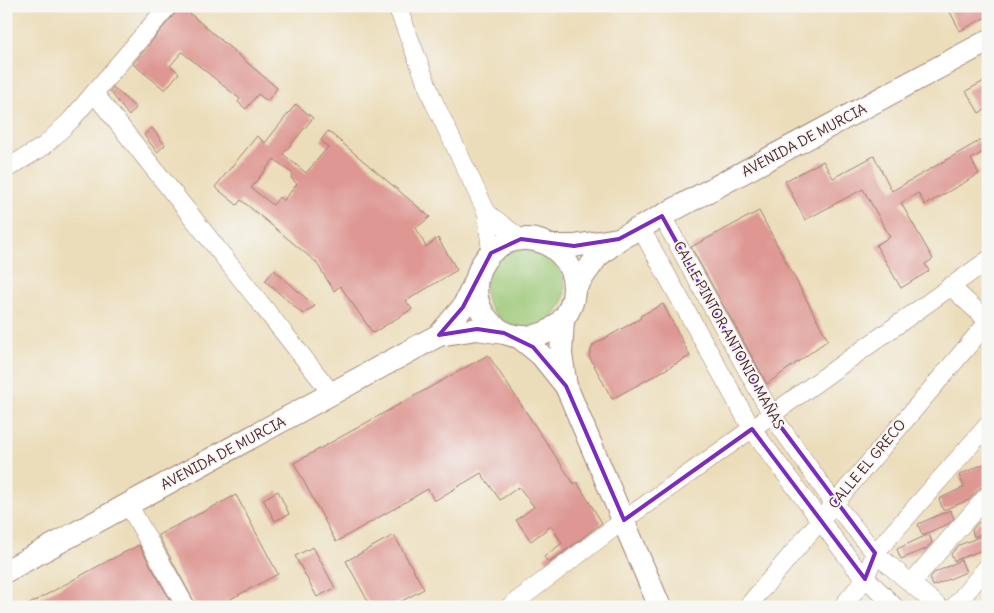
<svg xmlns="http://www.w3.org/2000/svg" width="994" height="613" font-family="Delius,sans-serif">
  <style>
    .green { fill: #9bc876; stroke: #727450 }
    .building { fill: #de9793; fill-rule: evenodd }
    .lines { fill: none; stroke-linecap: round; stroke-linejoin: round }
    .minor-casing { stroke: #9b7e72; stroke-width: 19 }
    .major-casing { stroke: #9b7e72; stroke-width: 24 }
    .minor { stroke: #fff; stroke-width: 18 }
    .major { stroke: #fff; stroke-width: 22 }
    .marked { fill: none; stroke: #7b2cbf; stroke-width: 4; stroke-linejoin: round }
    .labels { text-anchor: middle; stroke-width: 4; stroke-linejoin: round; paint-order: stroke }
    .street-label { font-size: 14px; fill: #4a1f2b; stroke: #f6f6f2 }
  </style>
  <rect width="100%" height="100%" fill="#f6f6f2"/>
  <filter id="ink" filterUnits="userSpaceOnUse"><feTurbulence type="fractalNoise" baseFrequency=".02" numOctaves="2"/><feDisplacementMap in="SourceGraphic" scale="10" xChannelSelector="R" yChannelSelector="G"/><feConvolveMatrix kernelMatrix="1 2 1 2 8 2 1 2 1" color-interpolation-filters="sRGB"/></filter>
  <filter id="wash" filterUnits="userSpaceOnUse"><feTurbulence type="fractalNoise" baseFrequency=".0096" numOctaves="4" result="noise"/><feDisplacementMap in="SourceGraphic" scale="20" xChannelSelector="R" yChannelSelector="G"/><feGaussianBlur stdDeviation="1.12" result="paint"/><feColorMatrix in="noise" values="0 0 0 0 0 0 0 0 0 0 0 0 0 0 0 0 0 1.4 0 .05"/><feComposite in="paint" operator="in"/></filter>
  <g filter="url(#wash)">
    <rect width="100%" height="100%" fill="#ecddba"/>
    <circle class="green" cx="525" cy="288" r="40"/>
    <g id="blocks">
      <g class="building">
        <path d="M181,6L277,88L267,101L258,94L246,109L238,102L240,99L182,52L170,66L179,73L165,90L133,64Z"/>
        <path d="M947,6H988V16L960,31Z"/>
        <path d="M988,79V108L979,113L966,91Z"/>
        <path d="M113,87L136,108L129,116L110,91Z"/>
        <path d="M296,104L313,118L283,154L306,173L328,147L321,140L328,131L430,217L416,228L426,247L438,238L457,270L406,301L412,309L373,333L340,286L334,291L316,262L241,200L237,205L215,187L257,136L265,143ZM274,159L293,174L291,178L297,184L283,201L279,197L273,205L251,188Z"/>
        <path d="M152,128L165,145L157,152L144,135Z"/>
        <path d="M988,136V149L971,159L979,174L925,205L918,193L901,203L933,259L925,264L929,271L901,288L876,245L890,237L863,189L805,220L785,181L823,161L833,178L874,156L892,191Z"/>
        <path d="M759,211L828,340L767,384L691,247Z"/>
        <path d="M274,270L315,306L303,314L265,281Z"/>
        <path d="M663,304L690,356L612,399L589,356L593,345L641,318L640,316Z"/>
        <path d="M488,355L574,484L577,482L602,523L549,563L544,557L562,543L551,526L531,541L516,520L534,507L519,487L500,500L481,473L434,501L428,489L336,542L294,463Z"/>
        <path d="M988,462V485L980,488L969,500L943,510L939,499L964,487L959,475Z"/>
        <path d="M278,491L289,514L275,521L263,499Z"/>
        <path d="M236,495L278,574L225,602L227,607H197L158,535Z"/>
        <path d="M950,510L954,518L948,524L922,535L918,524Z"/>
        <path d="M988,519V531L974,537L972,530L978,523Z"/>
        <path d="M929,534L932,542L926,549L901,559L897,549Z"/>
        <path d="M394,535L424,589L391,607H371L346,561Z"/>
        <path d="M982,536L987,548L954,561L951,554L959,545Z"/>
        <path d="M139,545L174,607H24L102,564Z"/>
        <path d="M313,547L335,588L317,597L295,556Z"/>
        <path d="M961,560L966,572L933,586L930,578L934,573Z"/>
      </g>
    </g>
  </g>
  <g filter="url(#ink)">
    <use href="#blocks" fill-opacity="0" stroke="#9b7e72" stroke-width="1"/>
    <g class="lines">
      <defs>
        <g id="minor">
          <path d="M397,6L433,100L487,213L491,253"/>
          <path d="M94,93L333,395"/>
          <path d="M6,169L44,146L71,120L168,6"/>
          <path d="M487,213L521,239"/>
          <path d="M662,216L772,415L834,503L875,553L939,607"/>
          <path d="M640,227L752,429L855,567L895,607"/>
          <path d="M950,286L988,321"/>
          <path d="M128,504L186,607"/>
          <path d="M911,583L988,495"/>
          <path d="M509,607L624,520L988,260"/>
          <path d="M747,607L988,322"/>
          <path d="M842,607L865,579L875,553L988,425"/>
          <path d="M954,607L988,566"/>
        </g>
        <g id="major">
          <circle cx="525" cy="288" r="49"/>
          <path d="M550,246H574L618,239"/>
          <path d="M574,289L597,257L619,239L988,41"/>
          <path d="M563,320L561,354L566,386L660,607"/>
          <path d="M439,335L463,307L477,278"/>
          <path d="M519,337L541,355L565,385"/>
          <path d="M6,571L439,335L477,329L504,333"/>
        </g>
      </defs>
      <use href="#minor" class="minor-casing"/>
      <use href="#major" class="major-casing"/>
      <use href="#minor" class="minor"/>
      <use href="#major" class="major"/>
    </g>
  </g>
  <path class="marked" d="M662,216L772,415L875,553L865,579L752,429L624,520L566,386L533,347L504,333L477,329L439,335L463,307L491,253L521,239L574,246L619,239Z"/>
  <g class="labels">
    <g class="street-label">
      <text transform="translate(804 140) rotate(-28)" y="5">AVENIDA DE MURCIA</text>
      <text transform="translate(729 335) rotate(61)" y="5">CALLE PINTOR ANTONIO MAÑAS</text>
      <text transform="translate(223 453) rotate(-28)" y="5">AVENIDA DE MURCIA</text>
      <text transform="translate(867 464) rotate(-50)" y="5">CALLE EL GRECO</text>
    </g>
  </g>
  <rect width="994" height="613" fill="none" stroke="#f6f6f2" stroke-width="25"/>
</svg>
